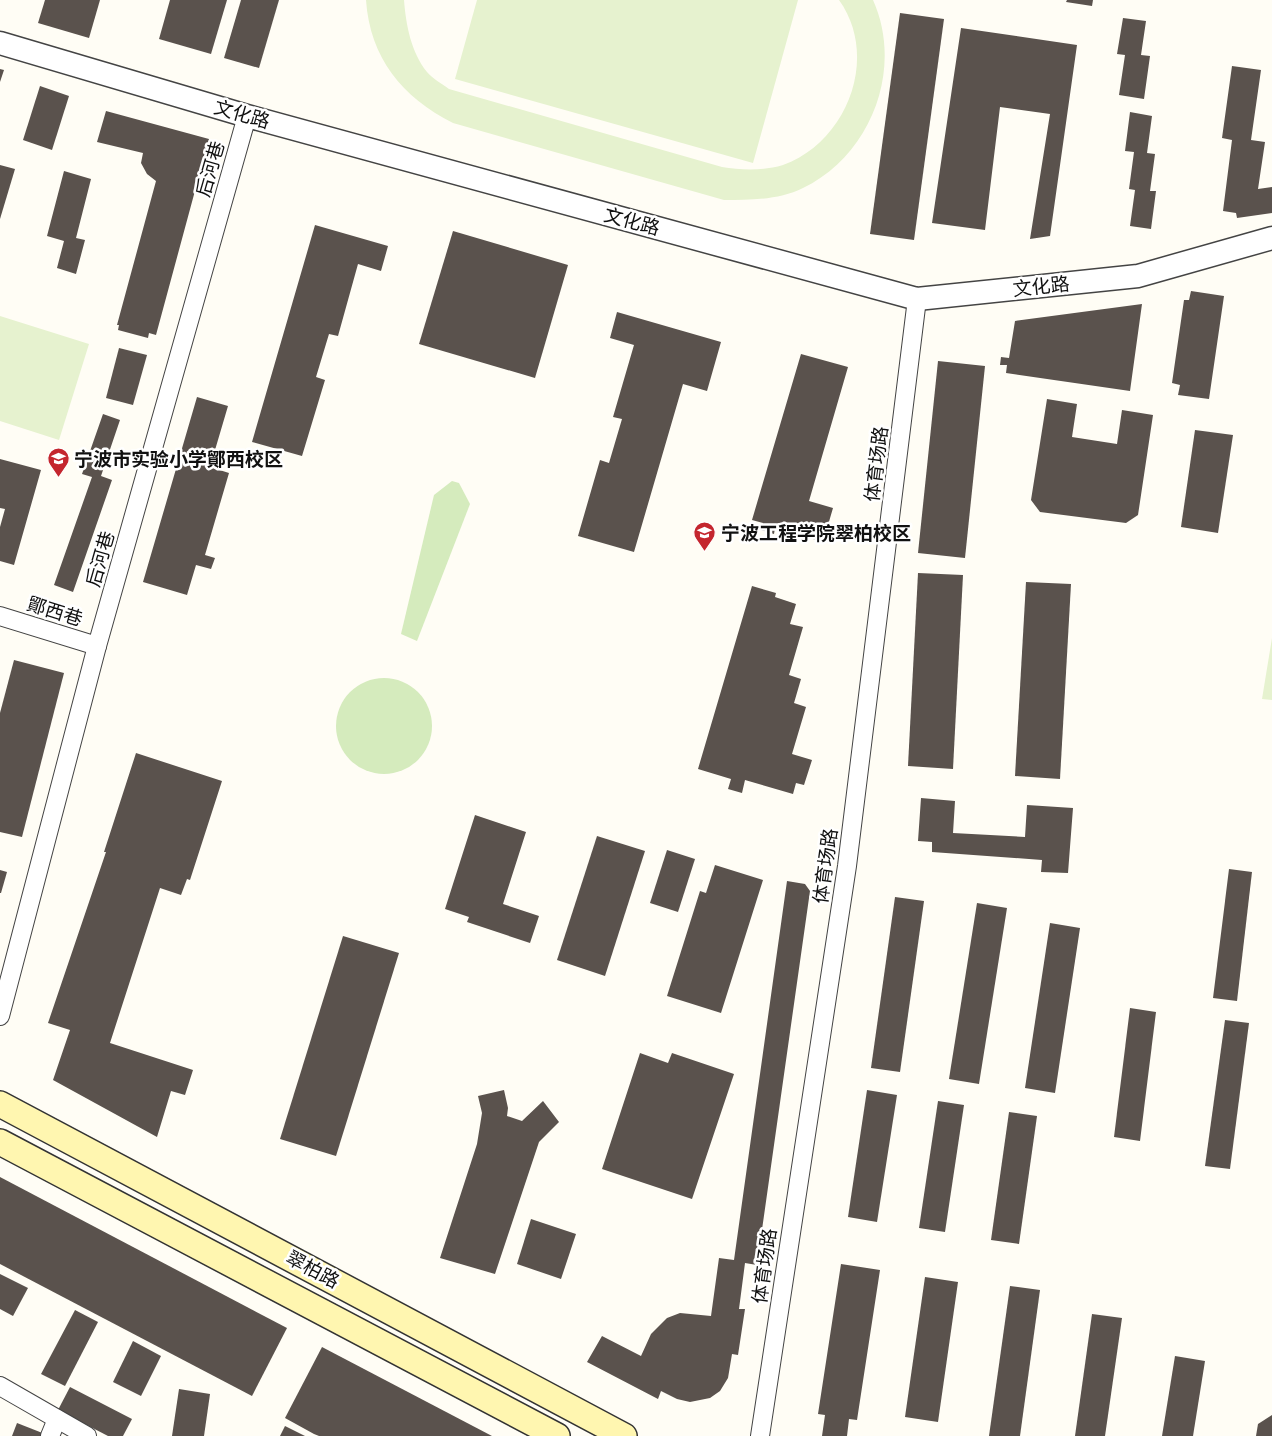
<svg xmlns="http://www.w3.org/2000/svg" width="1272" height="1436" font-family="Spectral,'Noto Sans SC',serif">
  <style>
    .green { fill: #d5ebbd }
    .pitch { fill: #e6f2cf }
    .building { fill: #5a524d }
    .lines { fill: none; stroke-linecap: round; stroke-linejoin: round }
    .minor-casing { stroke: #444; stroke-width: 20 }
    .tertiary-casing { stroke: #444; stroke-width: 25 }
    .secondary-casing { stroke: #333; stroke-width: 28 }
    .minor { stroke: #fff; stroke-width: 18 }
    .tertiary { stroke: #fff; stroke-width: 22 }
    .secondary { stroke: #fff6b0; stroke-width: 25 }
    .labels { text-anchor: middle; stroke-width: 5; stroke-linejoin: round; paint-order: stroke }
    .street-label { font-size: 19px; fill: #111; stroke: #fff }
    .poi-label { font-size: 19px; font-weight: bold; fill: #111; stroke: #fff; text-anchor: start }
  </style>
  <rect width="100%" height="100%" fill="#fffdf5"/>
  <g class="green">
    <path d="M452,481L459,483L470,504L417,641L401,634L434,495Z"/>
    <circle cx="384" cy="726" r="48"/>
  </g>
  <g class="pitch">
    <path d="M366,0H404C406,25 411,52 427,72C432,78 442,84 449,89L722,167C741,170 763,171 783,165C847,142 880,57 839,0H873C904,69 871,155 803,188C779,200 750,200 724,200L453,123C402,97 370,58 366,0Z"/>
    <path d="M477,0H798L753,163L455,79Z"/>
    <path d="M0,316L89,344L59,440L0,421Z"/>
    <path d="M1272,638V700L1262,699Z"/>
  </g>
  <g class="building">
    <path d="M45,0H100L89,38L38,23Z"/>
    <path d="M170,0H227L211,54L159,39Z"/>
    <path d="M241,0H279L259,68L224,58Z"/>
    <path d="M1067,0H1093L1092,6L1066,2Z"/>
    <path d="M900,13L944,19L914,240L870,234Z"/>
    <path d="M1123,18L1146,21L1141,55L1150,56L1144,99L1119,95L1125,55L1117,54Z"/>
    <path d="M961,28L1077,45L1050,236L1030,239L1050,114L1000,107L985,230L932,223Z"/>
    <path d="M1232,66L1261,70L1251,140L1265,142L1258,189L1272,187V213L1237,218L1236,213L1223,211L1232,140L1222,138Z"/>
    <path d="M0,69L4,70L0,82Z"/>
    <path d="M40,86L69,96L52,150L23,140Z"/>
    <path d="M106,111L209,139L156,335L149,333L148,338L118,330L119,325H117L156,181L147,174L141,163L143,153L97,142Z"/>
    <path d="M1130,112L1152,116L1147,153L1155,154L1150,191H1156L1151,229L1130,226L1135,190L1129,189L1134,152L1125,151Z"/>
    <path d="M0,165L15,169L0,219Z"/>
    <path d="M64,171L91,179L76,238L85,240L76,274L57,268L64,241L47,236Z"/>
    <path d="M315,225L388,246L381,271L358,264L338,336L329,334L316,377L325,380L302,456L252,442Z"/>
    <path d="M453,231L568,265L535,378L419,344Z"/>
    <path d="M1191,291L1224,296L1209,399L1178,395L1180,385L1172,383L1184,300H1189Z"/>
    <path d="M1142,304L1130,391L1006,373L1007,365H1000L1001,357L1009,358L1015,321Z"/>
    <path d="M617,312L721,342L707,391L683,384L634,552L578,536L600,460L609,463L622,419L613,417L634,345L610,338Z"/>
    <path d="M119,348L147,355L133,405L106,398Z"/>
    <path d="M801,354L848,367L809,501L833,508L823,542L775,528L774,534L761,530L763,523L752,520Z"/>
    <path d="M938,361L985,366L965,558L918,553Z"/>
    <path d="M197,397L228,406L210,467L229,473L205,555L215,558L211,569L196,565L187,595L143,582Z"/>
    <path d="M1047,399L1077,404L1072,437L1117,444L1122,410L1153,415L1138,515L1126,523L1040,512L1031,500Z"/>
    <path d="M103,414L120,420L101,476L112,480L73,592L54,585L92,477L82,474Z"/>
    <path d="M1195,430L1233,435L1218,533L1181,527Z"/>
    <path d="M0,459L41,470L14,565L0,561V527L5,509L0,508Z"/>
    <path d="M918,573L963,575L953,769L908,766Z"/>
    <path d="M1026,582L1071,584L1060,779L1015,776Z"/>
    <path d="M752,586L776,593L775,597L796,604L790,624L803,627L789,675L801,679L794,703L806,707L792,754L812,760L804,785L796,783L793,794L745,780L742,793L728,789L731,779L698,769Z"/>
    <path d="M14,660L64,673L22,837L0,832V713Z"/>
    <path d="M136,753L222,781L190,880L187,879L181,895L160,888L110,1043L193,1070L185,1095L171,1091L157,1137L53,1080L70,1030L48,1023L106,852H104Z"/>
    <path d="M921,798L955,801L953,833L1025,837L1027,805L1073,808L1068,873L1041,872L1042,860L932,852V842L918,841Z"/>
    <path d="M475,815L526,832L503,904L539,916L530,943L467,922L469,917L445,909Z"/>
    <path d="M597,836L645,851L605,976L557,960Z"/>
    <path d="M667,850L695,859L678,912L650,903Z"/>
    <path d="M715,865L763,880L721,1013L667,996L700,891L706,893Z"/>
    <path d="M1229,869L1252,872L1237,1001L1213,998Z"/>
    <path d="M0,870L7,872L1,893H0Z"/>
    <path d="M787,881L805,884L810,891L757,1265L745,1263L739,1309H745L738,1355L732,1354L728,1378L720,1391L710,1398L690,1402L677,1399L661,1391L658,1399L587,1362L602,1336L641,1356L651,1334L667,1318L680,1313L711,1316L719,1258L734,1260Z"/>
    <path d="M895,897L924,901L900,1072L871,1068Z"/>
    <path d="M977,903L1007,908L979,1084L949,1079Z"/>
    <path d="M1050,923L1080,928L1055,1093L1025,1088Z"/>
    <path d="M343,936L399,953L336,1156L280,1139Z"/>
    <path d="M1130,1008L1156,1012L1140,1141L1114,1137Z"/>
    <path d="M1225,1020L1249,1023L1230,1169L1205,1166Z"/>
    <path d="M640,1053L668,1063L672,1053L734,1074L692,1199L602,1169Z"/>
    <path d="M504,1090L508,1108L507,1116L522,1121L543,1101L559,1122L539,1142L495,1274L440,1258L477,1144L482,1113L478,1096Z"/>
    <path d="M867,1090L897,1095L877,1222L848,1217Z"/>
    <path d="M938,1101L964,1105L945,1232L919,1228Z"/>
    <path d="M1009,1112L1037,1116L1019,1244L991,1240Z"/>
    <path d="M0,1177L287,1328L252,1396L0,1264Z"/>
    <path d="M531,1219L576,1234L561,1279L517,1264Z"/>
    <path d="M841,1264L880,1270L857,1420L849,1419L847,1436H822L825,1415L818,1414Z"/>
    <path d="M0,1274L28,1288L13,1316L0,1309Z"/>
    <path d="M925,1277L958,1282L938,1422L905,1417Z"/>
    <path d="M1010,1286L1040,1290L1020,1436H989Z"/>
    <path d="M75,1310L98,1322L65,1386L41,1374Z"/>
    <path d="M1092,1314L1122,1318L1105,1436H1075Z"/>
    <path d="M133,1341L161,1356L141,1396L113,1382Z"/>
    <path d="M322,1347L492,1436H319L314,1434L285,1418Z"/>
    <path d="M1175,1356L1205,1361L1193,1436H1162Z"/>
    <path d="M70,1387L132,1419L123,1436H108L58,1410Z"/>
    <path d="M179,1389L210,1394L204,1436H172Z"/>
    <path d="M1272,1415V1436H1256L1258,1424Z"/>
    <path d="M17,1423L45,1434L44,1436H12Z"/>
    <path d="M285,1426L305,1436H280Z"/>
  </g>
  <g class="lines">
    <defs>
      <g id="minor">
        <path d="M0,616L97,646"/>
        <path d="M0,1016L97,646L247,116"/>
        <path d="M0,1386L87,1436"/>
        <path d="M50,1436L57,1419"/>
        <path d="M760,1436L847,866L917,299"/>
      </g>
      <path id="tertiary" d="M0,43L247,116L917,299L1138,276L1272,238"/>
      <g id="secondary">
        <path d="M0,1104L624,1436"/>
        <path d="M0,1142L557,1436"/>
      </g>
    </defs>
    <use href="#minor" class="minor-casing"/>
    <use href="#tertiary" class="tertiary-casing"/>
    <use href="#secondary" class="secondary-casing"/>
    <use href="#minor" class="minor"/>
    <use href="#tertiary" class="tertiary"/>
    <use href="#secondary" class="secondary"/>
  </g>
  <defs>
    <symbol id="school-pin" viewBox="-11 -11 22 30"><path d="M0 17L-7.5 6A9.5 9.5 0 1 1 7.5 6Z" fill="#c4262e" stroke="#fff"/><path d="M0-5L7-2L0 1L-7-2ZM-4 1L0 2.5L4 1V4Q0 6-4 4Z" fill="#fff"/></symbol>
    <symbol id="university-pin" viewBox="-11 -11 22 30"><path d="M0 17L-7.5 6A9.5 9.5 0 1 1 7.5 6Z" fill="#c4262e" stroke="#fff"/><path d="M0-5L7-2L0 1L-7-2ZM-4 1L0 2.5L4 1V4Q0 6-4 4Z" fill="#fff"/></symbol>
  </defs>
  <g fill-rule="evenodd">
    <use href="#school-pin" x="46" y="446" width="25" height="34"/>
    <use href="#university-pin" x="692" y="520" width="25" height="34"/>
  </g>
  <g class="labels">
    <g class="street-label">
      <text transform="translate(242 114) rotate(16)" y="7">文化路</text>
      <text transform="translate(210 169) rotate(-74)" y="7">后河巷</text>
      <text transform="translate(632 221) rotate(15)" y="7">文化路</text>
      <text transform="translate(1041 286) rotate(-6)" y="7">文化路</text>
      <text transform="translate(876 464) rotate(-83)" y="7">体育场路</text>
      <text transform="translate(100 559) rotate(-74)" y="7">后河巷</text>
      <text transform="translate(55 611) rotate(17)" y="7">鄮西巷</text>
      <text transform="translate(825 866) rotate(-82)" y="7">体育场路</text>
      <text transform="translate(764 1266) rotate(-82)" y="7">体育场路</text>
      <text transform="translate(313 1269) rotate(28)" y="7">翠柏路</text>
    </g>
    <g class="poi-label">
      <text x="74" y="466">宁波市实验小学鄮西校区</text>
      <text x="721" y="540">宁波工程学院翠柏校区</text>
    </g>
  </g>
</svg>
